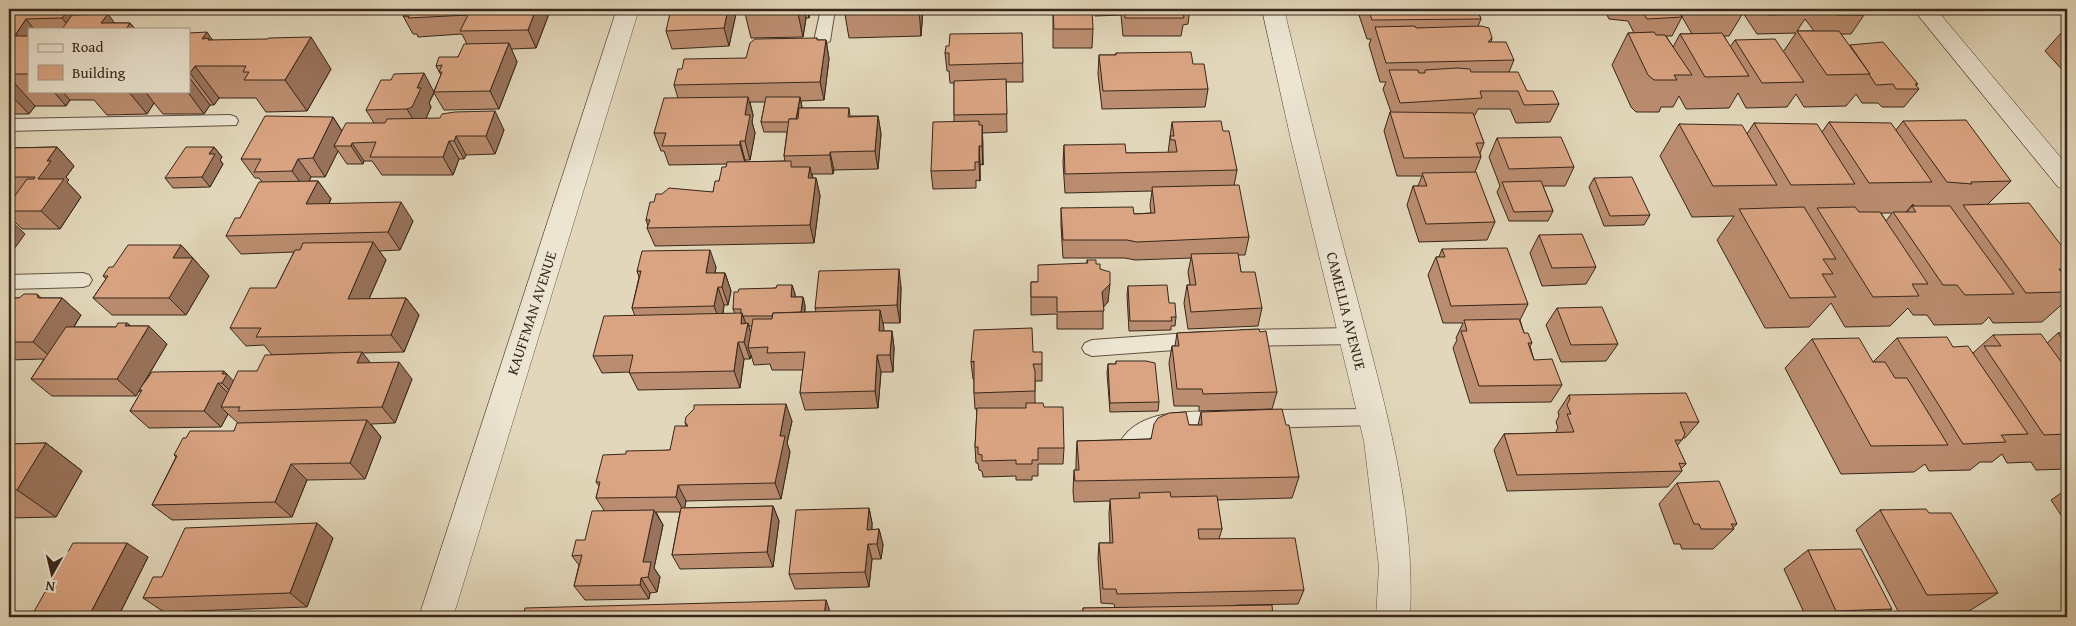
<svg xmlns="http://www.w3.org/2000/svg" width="2076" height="626" font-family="'Gentium Book Plus',serif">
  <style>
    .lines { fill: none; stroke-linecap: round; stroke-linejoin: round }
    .service-casing { stroke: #625242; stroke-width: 2 }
    .minor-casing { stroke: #625242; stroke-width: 1 }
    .secondary-casing { stroke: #37261a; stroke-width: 1 }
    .service { fill: #ece5d2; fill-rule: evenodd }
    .minor { fill: #ece5d2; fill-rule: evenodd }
    .secondary { fill: #ece5d2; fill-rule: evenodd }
    .wall { fill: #bb8d70; stroke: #37261a; fill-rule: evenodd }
    .shaded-wall { fill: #99735b; stroke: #37261a }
    .building { fill: #daa482; stroke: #37261a }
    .labels { text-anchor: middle; stroke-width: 4; stroke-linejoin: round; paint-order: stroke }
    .street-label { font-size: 15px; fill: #37261a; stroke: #ece5d2 }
  </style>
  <rect width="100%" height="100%" fill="#e2d7ba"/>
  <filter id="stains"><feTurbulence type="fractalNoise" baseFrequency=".004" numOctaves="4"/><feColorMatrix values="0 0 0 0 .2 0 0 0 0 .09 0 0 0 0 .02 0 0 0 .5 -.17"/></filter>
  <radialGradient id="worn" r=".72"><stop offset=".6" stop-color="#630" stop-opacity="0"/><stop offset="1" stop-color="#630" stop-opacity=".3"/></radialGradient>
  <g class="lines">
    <defs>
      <g id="service">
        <path d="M821,9H835L830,41L822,46L814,41Z"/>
        <path d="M230,115L236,117L238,121L236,125L9,131V119Z"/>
        <path d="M83,273L89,275L92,280L89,285L83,287L9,289V275Z"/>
        <path d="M1353,328L1360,331L1363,336L1360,341L1353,344L1242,346L1235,343L1232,338L1235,333L1242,330Z"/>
        <path d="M1202,332L1209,335L1212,340L1209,345L1202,348L1092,356L1085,353L1082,348L1085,343L1092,340Z"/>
        <path d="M1373,409L1380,411L1383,417L1380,423L1373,425L1259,428L1252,425L1249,419L1252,413L1259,410Z"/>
        <path d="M1224,411L1231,414L1234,420L1231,426C1208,434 1181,426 1157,434C1142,439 1139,459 1121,452L1118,446C1136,408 1188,412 1224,411Z"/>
      </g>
      <g id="minor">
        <path d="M617,9H639L453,617H419Z"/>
        <path d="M1262,9H1284C1307,106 1331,202 1357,298C1384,402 1416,509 1410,617H1376L1379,567L1364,441L1291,140Z"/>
      </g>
      <path id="secondary" d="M1913,9H1936L2067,165V190L2058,187Z"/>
    </defs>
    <use href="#service" class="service-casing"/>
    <use href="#minor" class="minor-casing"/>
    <use href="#secondary" class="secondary-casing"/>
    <use href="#service" class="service"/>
    <use href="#minor" class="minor"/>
    <use href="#secondary" class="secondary"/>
  </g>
  <g class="wall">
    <path d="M9,9H97L98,10L94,15L108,14L114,23H130L135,29H29V91H189V33L212,40L331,69L307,111L266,112L256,98H219L214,105H210L204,114H163L154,103L147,114L107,115L94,100H70L66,106H35L29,114H9Z"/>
    <path d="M687,9H737L729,46L672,49L666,31L680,13Z"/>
    <path d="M744,9H810L809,18H806L803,37L751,38Z"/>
    <path d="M844,9H923L921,36L849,38Z"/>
    <path d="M1053,9L1093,29L1092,48H1053Z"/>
    <path d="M1094,9H1190L1188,24L1183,25L1181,36H1123L1121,15L1095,16Z"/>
    <path d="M1359,9H1477L1481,19L1478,26L1492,38L1491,42L1514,60L1509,72L1527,91L1559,104L1550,122L1516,123L1510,109H1478L1474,117L1484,143L1480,153L1481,157L1475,172L1495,222L1487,240L1419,242L1407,205L1413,186H1418L1422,176H1397L1384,131L1390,112H1391L1383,89L1386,82H1380L1369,45L1371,39H1367L1358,12Z"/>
    <path d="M1604,9H1859L1864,15L1851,34H1841L1849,46L1850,45L1918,84L1916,86L1919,89L1904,107H1882L1878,103H1862L1856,94L1846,106L1804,107L1796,94L1787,107L1746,108L1738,93L1729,108L1686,109L1679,96L1673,107H1661L1659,112H1636L1631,107L1612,65L1628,33H1634L1628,21L1609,19ZM1743,13L1757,34L1796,33L1783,52L1735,40L1730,47L1724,36H1729ZM1681,15L1692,34H1680L1673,47L1666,36H1672L1682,17ZM1805,19L1814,31H1797Z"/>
    <path d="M550,11L536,48L511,49L517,62L499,109L444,110L434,93L429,103L431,107L426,118L504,130L495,154L466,155L464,159H459L453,175H382L372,161H364L363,164H347L338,151L325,177H311L309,181H318L331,199L329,204L413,221L400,250L379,251L386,260L369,299L406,298L419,315L404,352L362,353L370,363L412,379L395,423L371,424L381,437L365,479L307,480L292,517L172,520L152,505L176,457L174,455L234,431L238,423L228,414L221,427L149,428L130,411L141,392L139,391L136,396H52L31,379L44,359L9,360V298H62L81,315L74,327H116L127,323L131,326H149L167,344L144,383L233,381L257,371L332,353L272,355L264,345L246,346L230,328L276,288L294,252L241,254L226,236L240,218L262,182L259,178H255L241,159L333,117L342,131L374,123L366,110L434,91L441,75L436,66L458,57L467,44L462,34L418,37L417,34H413L403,16Z"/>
    <path d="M2062,32H2067V75L2045,51Z"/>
    <path d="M1022,33L1023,82H1006L1007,132L982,133L983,165L980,164V181L976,180V188L933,189L931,171L954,122V83H950L949,71H947L945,53L949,46Z"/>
    <path d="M817,38V40H826L829,59L824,100L801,101L802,108H849L850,116H878L881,134L878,169L834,170L833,174H812L813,178H816L820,196L814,243L655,246L647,228L648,226L646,220L654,202L713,192L726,167L727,164L669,165L664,151H661L654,133L678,98L674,85L682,69L746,58ZM750,102H765L761,122L764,132H787L784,156L785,161L745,162V160H750L755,133L752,122L753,115Z"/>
    <path d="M1116,53L1193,64L1208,89L1205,107L1102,109L1098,74L1099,55H1115Z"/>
    <path d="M1903,121L2011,181L1988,204L2067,253V300L2042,322L1993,323L1989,317L1982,324L1934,325L1927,315H1913L1908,308L1890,326L1845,327L1831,303L1809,327L1765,328L1717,240L1734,216L1692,217L1660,156L1679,124L1747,134L1754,123L1822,132L1829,122L1896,130ZM1913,204L1914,206H1912L1907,212H1906ZM1881,213H1892L1886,221Z"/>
    <path d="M1172,122L1223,131L1237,170L1234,186L1249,237L1245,255H1238L1241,272L1262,308L1258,326L1188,329L1184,303L1187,285H1190L1188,272L1191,258L1135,260L1125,258H1063L1061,226V208L1134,214L1151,213L1150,205L1152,191L1065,193L1063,163L1064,145L1126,153H1168Z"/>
    <path d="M1497,138L1574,167L1565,186H1543L1553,211L1548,221H1509L1497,192L1500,186L1489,157Z"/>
    <path d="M57,147L74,166L66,177L69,180L67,182L81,197L60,229H22L9,216V204L15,196H9V148Z"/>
    <path d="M214,147L222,157L220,160L223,164L210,187L173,188L165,178Z"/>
    <path d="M1594,178L1650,215L1644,225L1604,226L1589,187Z"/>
    <path d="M1539,235L1596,267L1586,284L1542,286L1530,253Z"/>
    <path d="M181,245L209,276L186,315H112L93,298L106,279L103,276L113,267Z"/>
    <path d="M1442,249L1528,304L1520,320L1524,333L1532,343L1530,346L1534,360L1562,385L1551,402L1470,403L1453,348L1457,340L1456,338L1463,323H1443L1428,275L1436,257H1439Z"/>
    <path d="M1087,260L1096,264L1100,269L1108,302L1103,307V329H1057V314L1031,315V282H1038L1087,263Z"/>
    <path d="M716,267L715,273H725L731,291L728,305H724L723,314H735L733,309L738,292L776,288L792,285L795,294V297H803L805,306V312H816L815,308L901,287L900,323H883V331H892L894,348L893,372H881L878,408L805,410L800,393L803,370H772L770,364L754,365L751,355L750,359H744L740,388L638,390L629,372L602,373L593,356L635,316L632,308L639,277L637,271ZM748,326H752L751,333Z"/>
    <path d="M1128,286L1169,303L1176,317L1175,326H1171V330L1129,331L1127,295Z"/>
    <path d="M1557,308L1618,344L1606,361L1561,362L1546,325Z"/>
    <path d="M1177,333L1277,392L1272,409L1199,411V406H1174L1169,363L1172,346H1175Z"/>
    <path d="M2058,333H2067V469L2036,470L2031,462L2007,463L2002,454L1992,462H1980L1970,470L1929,471L1925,464L1914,472L1841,474L1785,368L1812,339L1873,362L1897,338L1953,347L1973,353L1993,335L2047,343Z"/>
    <path d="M1033,352L1042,364V381H1035V403L1044,407L1064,448L1063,464H1038V476H1032V480H1016V476L983,477L982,471L979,470L978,463H976L975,447L977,409H975L974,393V379H973L971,362Z"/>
    <path d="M1116,361L1159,402L1158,411L1110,412L1107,373L1108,364H1116Z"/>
    <path d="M1569,395L1699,422L1685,438H1683L1677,446L1686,464L1681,469L1682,471L1668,487L1507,491L1494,450L1504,434L1557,433L1556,431L1558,428L1556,422L1559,416L1558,412Z"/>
    <path d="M1201,412L1286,425L1299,477L1292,498L1217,500L1222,529L1219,539L1304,590L1298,604L1241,605L1083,615V608H1115L1114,604L1101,603L1098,558L1099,543H1110L1109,514L1110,501L1074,502L1073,491L1074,470H1076V462L1077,441L1151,439L1189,425H1198Z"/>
    <path d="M792,421L787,443L790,452L781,499L686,501L684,508L773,506L779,521L773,567L680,569L672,555L680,512H656L663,525L654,568L660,577L657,592L650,593L649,599L585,600L574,586L579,565L572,556L585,540L604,510L596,498L599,486L596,482L626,454L670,450L686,426L685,422Z"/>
    <path d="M46,443L82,471L56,517L9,518V444Z"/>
    <path d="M1677,483L1737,524L1733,528L1734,529L1713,549H1682L1680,544H1674L1659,504Z"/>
    <path d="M2067,489V524L2051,500Z"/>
    <path d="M869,508L872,523V530L879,529L883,545L881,559H872L869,587L795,589L789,574Z"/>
    <path d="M1880,510L1929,513L1998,593L1969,611L1899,613L1856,530Z"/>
    <path d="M317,523L333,538L307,607L164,612L143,598L162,577Z"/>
    <path d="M1808,550L1892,609L1880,617H1806L1784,569Z"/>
    <path d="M148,557L118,617H36L32,615Z"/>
  </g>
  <g class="shaded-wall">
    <path d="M69,9H97L98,10L83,29H71L62,18Z"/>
    <path d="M536,9H549L550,11L536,48L528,30Z"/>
    <path d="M728,9H737L729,46L724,28Z"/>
    <path d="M797,9H804L806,18L803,37Z"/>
    <path d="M808,9H810L809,18Z"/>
    <path d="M919,9H923L921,36Z"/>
    <path d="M108,14L119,29L101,23Z"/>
    <path d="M26,19L34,29H29V49L16,34Z"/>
    <path d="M130,23L135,29H126Z"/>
    <path d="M207,32L229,64L202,39Z"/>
    <path d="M311,37L331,69L307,111L285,80Z"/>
    <path d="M826,40L829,59L824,100L820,82Z"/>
    <path d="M509,43L517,62L499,109L490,91Z"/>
    <path d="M195,66L219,98L214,105L190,73Z"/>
    <path d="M424,73L434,92L429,103L431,107L423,125L418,128L407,109Z"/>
    <path d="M9,77L35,106L29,114L9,93Z"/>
    <path d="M189,77L210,105L204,114L187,91H189Z"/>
    <path d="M53,91H62L70,100L66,106Z"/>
    <path d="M128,91H145L154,103L147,114Z"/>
    <path d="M748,97L753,115L752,122L755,133L750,160L745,141V115Z"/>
    <path d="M800,97L802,107L798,131L796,121Z"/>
    <path d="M495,111L504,130L495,154L486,136Z"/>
    <path d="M878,116L881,134L878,169L875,151Z"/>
    <path d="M333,117L345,136L334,146L338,151L325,177L313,158Z"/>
    <path d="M982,125L983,144V165L982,146Z"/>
    <path d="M456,136L466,155L464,159L454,141Z"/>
    <path d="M449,141L459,159L453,175L443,157Z"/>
    <path d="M740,141L745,160V163L740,145Z"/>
    <path d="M352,143L364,161L363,164L351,146Z"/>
    <path d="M979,146L980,164V181L979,162Z"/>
    <path d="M57,147L74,166L66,177L69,180L67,182L81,197L60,229L41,211L38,179L47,161Z"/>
    <path d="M214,147L222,157L220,160L223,164L210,187L202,177L209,154Z"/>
    <path d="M830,152L834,170L833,174L830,155Z"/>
    <path d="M298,159L311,177L305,189L292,171Z"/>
    <path d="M810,167L814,185L808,178Z"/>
    <path d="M816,178L820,196L814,243L810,225Z"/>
    <path d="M318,181L331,199L320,222L306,204Z"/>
    <path d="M401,202L413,221L400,250L388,232Z"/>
    <path d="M9,219L25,234L9,256Z"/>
    <path d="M373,242L386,260L361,317L348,299Z"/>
    <path d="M181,245L209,276L186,315L169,298L173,258Z"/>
    <path d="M710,250L716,267L712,291L706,273Z"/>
    <path d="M899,269L901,287L900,323L897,305Z"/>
    <path d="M725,273L731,291L728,305L722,287Z"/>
    <path d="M1110,284L1108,302L1101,310L1102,292Z"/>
    <path d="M792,285L795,294L794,306L791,297Z"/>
    <path d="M718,287L724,305L721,324L714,306Z"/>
    <path d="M37,294L54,310L62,298L81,315L53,359L33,342L38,298Z"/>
    <path d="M803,297L805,306L803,325L801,315Z"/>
    <path d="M406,298L419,315L404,352L391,335Z"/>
    <path d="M880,310L884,328L882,349L879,331Z"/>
    <path d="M742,313L747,327L748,323L753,341L748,348L751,355L750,359L744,342L741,324Z"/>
    <path d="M127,323L142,338L149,326L167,344L136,396L117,379L125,326Z"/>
    <path d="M892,331L894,348L893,372L890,355Z"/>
    <path d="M738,342L744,359L740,388L734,371Z"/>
    <path d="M362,352L376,370L357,363Z"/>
    <path d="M877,355L881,372L878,408L875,391Z"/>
    <path d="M399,362L412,379L395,423L382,407Z"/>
    <path d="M224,371L243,391L239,400L222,383V374Z"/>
    <path d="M218,383L235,400L221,407L228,414L221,427L204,411Z"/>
    <path d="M786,404L792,421L787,443L790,452L781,499L775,483L780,436Z"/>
    <path d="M367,420L381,437L365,479L350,463Z"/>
    <path d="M46,443L82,471L56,517L17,490Z"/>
    <path d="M291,464L307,480L292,517L275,502Z"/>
    <path d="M678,485L686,501L684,512L676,497Z"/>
    <path d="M773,506L779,521L773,567L767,552Z"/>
    <path d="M869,508L872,523L871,545L867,530Z"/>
    <path d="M654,510L663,525L654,568L660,577L657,592L648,577L643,562Z"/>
    <path d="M317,523L333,538L307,607L290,593Z"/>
    <path d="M879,529L883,545L881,559L877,544Z"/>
    <path d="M127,543L148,557L118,617H96L90,614Z"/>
    <path d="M868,544L872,559L869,587L865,572Z"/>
    <path d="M641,578L650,593L649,599L640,585Z"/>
    <path d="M826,600L832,617H824Z"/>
  </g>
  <g class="building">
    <path d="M9,9H69L62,18L26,19L16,34L9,35Z"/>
    <path d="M407,9H536L528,30L460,31L468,15L408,18L409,16H403Z"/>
    <path d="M687,9H728L724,28L666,31L670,13H680L681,10Z"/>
    <path d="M1053,9H1092L1093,29H1054Z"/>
    <path d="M1124,9H1182L1184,18H1125Z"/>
    <path d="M1368,9H1477L1481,19L1372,20Z"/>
    <path d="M1641,9H1677L1682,17L1647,19Z"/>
    <path d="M1764,9H1804L1808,14L1768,15Z"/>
    <path d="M1824,9H1859L1864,15H1837L1835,13H1827Z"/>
    <path d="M108,14L101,23H130L126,29H62L72,15Z"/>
    <path d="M1415,26L1416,28L1481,26L1489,28L1492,38L1488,42H1506L1514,60L1386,63L1375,27Z"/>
    <path d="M1797,31H1839L1870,74L1827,75Z"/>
    <path d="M207,32L202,39L209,38L208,40L267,39L269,38L311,37L285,80H244L249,72H243L246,66H195L190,73H189V33Z"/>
    <path d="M1654,32L1656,35H1665L1692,75H1674L1677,80H1654L1648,75L1628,33Z"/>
    <path d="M2062,32H2067V38Z"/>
    <path d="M1022,33L1023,63L949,65V53H945L946,46H949L950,34Z"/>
    <path d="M1722,33L1749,76L1705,77L1680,34Z"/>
    <path d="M13,36H29V74H9V42Z"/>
    <path d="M817,38V40H826L820,82L674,85L678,69H682L684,59L746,58L750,43L755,39Z"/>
    <path d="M1775,39L1804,82L1762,83L1735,40Z"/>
    <path d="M1883,42L1918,84H1915L1919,89H1896L1893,84L1876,85L1869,74H1870L1850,45Z"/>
    <path d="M509,43L490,91L434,92L442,72H439L442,65L436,66L439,57H458L464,44Z"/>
    <path d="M1191,52L1193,64H1204L1208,89L1103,91L1099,55H1116V53Z"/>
    <path d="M1457,68L1470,69L1471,72H1518L1527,91H1553L1559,104L1524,105L1518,91H1480L1482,98L1400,103L1389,70H1418L1419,73H1425V70Z"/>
    <path d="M424,73L417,88H421L412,107L407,109L366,110L381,80H391L394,74Z"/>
    <path d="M1006,79L1007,114L954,115V81Z"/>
    <path d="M748,97L745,115H750L745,141H740V145L662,146L666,133H654L664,98Z"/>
    <path d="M766,97H800L796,119H789V122H761Z"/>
    <path d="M799,108H849L848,117L878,116L875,151L830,152V155L784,156L789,119H798Z"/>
    <path d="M495,111L486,136H456L454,141H449L443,157H370L376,142L352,143L351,146H334L346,123H385L387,119L440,118L442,114L455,112Z"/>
    <path d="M1390,112L1473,113L1484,143H1476L1481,157L1404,158Z"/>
    <path d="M265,116L333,117L313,158L298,159L292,171L254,172L261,159H241Z"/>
    <path d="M1966,120L2011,181L1971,182L1972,184L1947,182L1903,121Z"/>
    <path d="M979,121V125H982V146H979V162H975V170L931,171L933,122Z"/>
    <path d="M1221,121L1223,131H1229L1237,170L1065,174L1064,145L1125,144L1126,153L1177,152L1175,140H1171L1170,136H1174L1172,122Z"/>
    <path d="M1829,122L1891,123L1932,182L1869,183Z"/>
    <path d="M1754,123L1817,124L1855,184L1791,185Z"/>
    <path d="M1679,124L1742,125L1777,185L1713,186Z"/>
    <path d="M1561,137L1574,167L1509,169L1497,138Z"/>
    <path d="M57,147L47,161H51L38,179H64L41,211H9V204L27,179H34L35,177H9V148Z"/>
    <path d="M186,147H214L209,154H215L202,177L165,178Z"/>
    <path d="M791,161V167H810L808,178H816L810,225L647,228L650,220H646L650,202H654L656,194H662L669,188L713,192L715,181H719L722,167H726L727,162Z"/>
    <path d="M1476,172L1495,222L1426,224L1413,186H1427L1422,173Z"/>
    <path d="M1632,177L1650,215L1610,216L1594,178Z"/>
    <path d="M318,181L306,204L401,202L388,232L226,236L235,218H240L259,182Z"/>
    <path d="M1541,181L1553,211L1514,212L1502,182Z"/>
    <path d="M1239,185L1249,237L1137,242L1127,240H1063L1061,208L1133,207L1134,214L1155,213L1152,187Z"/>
    <path d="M2029,203L2067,253V269H2059L2067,280V292L2026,293L1963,205Z"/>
    <path d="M1912,206H1950L2014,294L1965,295L1957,285H1943L1893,212H1916Z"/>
    <path d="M1804,207L1836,259H1823L1833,274H1822L1836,297L1790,298L1739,209Z"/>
    <path d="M1855,207L1859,212H1880L1928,284H1912L1919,296L1873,297L1817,208Z"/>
    <path d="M1582,234L1596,267L1552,268L1539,235Z"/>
    <path d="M373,242L348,299L406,298L391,335L256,337L261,328H230L250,288H276L295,250H300L303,243Z"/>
    <path d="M128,245H181L173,258H193L169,298H93L108,276H103L109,267H113Z"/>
    <path d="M1507,248L1528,304L1451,306L1436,257H1445L1442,249Z"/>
    <path d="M710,250L706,273H725L722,287H718L714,306L632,308L641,271H637L642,251Z"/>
    <path d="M1238,253L1241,272H1255L1262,308L1191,312L1187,285H1196L1191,254Z"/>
    <path d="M1087,260H1096V264H1100V269L1110,272V284L1102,292L1104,311L1057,312V297H1031V282H1038V265L1088,263Z"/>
    <path d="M899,269L897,305L815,308L819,271Z"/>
    <path d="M777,285H792L791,297H803L801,312L773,313L772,316H743L742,313H741V309H733L734,292H738L739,289L776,288Z"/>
    <path d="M1167,285L1169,303H1175L1176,317H1171L1172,321H1130L1128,286Z"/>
    <path d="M24,294H37L38,298H62L33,342H9V298H19Z"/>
    <path d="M1602,307L1618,344L1571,345L1557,308Z"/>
    <path d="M880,310L879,331H892L890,355H877L875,391L800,393L805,352L767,353L768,347L748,348L753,319H772L773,313Z"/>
    <path d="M742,313L741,324L748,323L744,342H738L734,371L629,373L633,355L593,356L604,316Z"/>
    <path d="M1519,319L1524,333H1528L1532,343H1528L1534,360L1552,359L1562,385L1479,386L1461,331H1467L1464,320Z"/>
    <path d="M118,323H127L125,326H149L117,379H31L66,327H116Z"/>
    <path d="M1032,328L1033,352H1042V364H1033L1035,371V391L974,393V361L971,362L974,330Z"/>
    <path d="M1259,329L1260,332L1266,331L1277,392L1203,394L1202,389H1177L1172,346H1179L1177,333Z"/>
    <path d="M2058,333H2067V346Z"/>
    <path d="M2041,334L2067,370V434L2044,435L1984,346H2001L1993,335Z"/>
    <path d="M1947,337L1953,347L1968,346L2028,434L2001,435L2006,442L1963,444L1897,338Z"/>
    <path d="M1859,338L1873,362H1885L1895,378H1907L1948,445L1871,446L1812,339Z"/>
    <path d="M362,352L357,363L399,362L382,407L238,411L240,407H221L238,371H257L265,355Z"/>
    <path d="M1116,361H1146L1155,363L1159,402L1110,403L1108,364H1116Z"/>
    <path d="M224,371L222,374H227L222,383H218L204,411H130L142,390H139L152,372Z"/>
    <path d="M1686,393L1699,422H1680L1685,434L1682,440H1675L1686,464L1679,463L1682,471L1517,475L1504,434L1574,432L1567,414H1571L1567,405L1570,399L1569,395Z"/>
    <path d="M1026,403H1043L1044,407H1063L1064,448H1038V460H1032V464H1016V460L982,461V455L978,454V447H975L977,408H1026Z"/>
    <path d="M786,404L780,436H785L775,483L678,485L676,497L596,498L600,482H596L603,455L626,454V451L670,450L675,426H688L685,422L686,417L694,409V405Z"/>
    <path d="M1282,409L1286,425H1289L1299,477L1075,481L1074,470H1079L1077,441L1151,439L1154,424L1158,418L1169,413L1186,412L1189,425H1202L1201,412Z"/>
    <path d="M367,420L350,463L291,464L275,502L152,505L177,456L174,455L183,438H186L190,431H234L237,423Z"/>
    <path d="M46,443L17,490H9V444Z"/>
    <path d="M1719,481L1737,524H1731L1734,529H1701L1699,524H1694L1677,483Z"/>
    <path d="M1170,492L1171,497L1217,496L1222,529H1198L1199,539L1295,538L1304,590L1117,594L1116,589H1103L1099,543H1113L1110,499L1140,498L1139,493Z"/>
    <path d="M773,506L767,552L672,555L681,508Z"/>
    <path d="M869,508L867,530L879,529L877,544H868L865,572L789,574L796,510Z"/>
    <path d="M1926,509L1929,513H1951L1998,593L1927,595L1880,510Z"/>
    <path d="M654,510L643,562H651L648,577L641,578L640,585L574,586L582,555L572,556L576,540H585L592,511Z"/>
    <path d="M317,523L290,593L143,598L153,577H162L185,528Z"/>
    <path d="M73,543H127L90,614L32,615Z"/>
    <path d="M1861,549L1892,609L1836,611L1808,550Z"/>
    <path d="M826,600L824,617H523L525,608Z"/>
    <path d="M1272,605L1273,617H1066V615H1083V608Z"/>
  </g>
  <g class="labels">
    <g class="street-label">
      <text transform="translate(1346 311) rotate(76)" y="5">CAMELLIA AVENUE</text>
      <text transform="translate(532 313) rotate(-72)" y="5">KAUFFMAN AVENUE</text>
    </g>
  </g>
  <rect width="2076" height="626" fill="none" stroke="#e2d7ba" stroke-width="30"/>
  <rect x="10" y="10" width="2056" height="606" fill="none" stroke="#37261a" stroke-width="2.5"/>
  <rect x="15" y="15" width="2046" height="596" fill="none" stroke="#37261a"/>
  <rect x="28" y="28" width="162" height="65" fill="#ece5d2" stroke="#a49988"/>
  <rect x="38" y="44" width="25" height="8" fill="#ece5d2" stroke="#a49988"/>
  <text x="72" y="52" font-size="15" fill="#37261a">Road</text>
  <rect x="38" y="65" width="25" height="15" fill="#daa482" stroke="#a49988"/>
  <text x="72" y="78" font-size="15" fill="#37261a">Building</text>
  <g transform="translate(52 574) rotate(188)" stroke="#ece5d2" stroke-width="4" paint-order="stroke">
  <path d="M0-4L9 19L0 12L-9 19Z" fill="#37261a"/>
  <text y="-8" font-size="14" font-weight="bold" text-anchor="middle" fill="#37261a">N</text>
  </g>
  <rect width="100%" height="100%" filter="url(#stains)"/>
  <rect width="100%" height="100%" fill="url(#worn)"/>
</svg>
